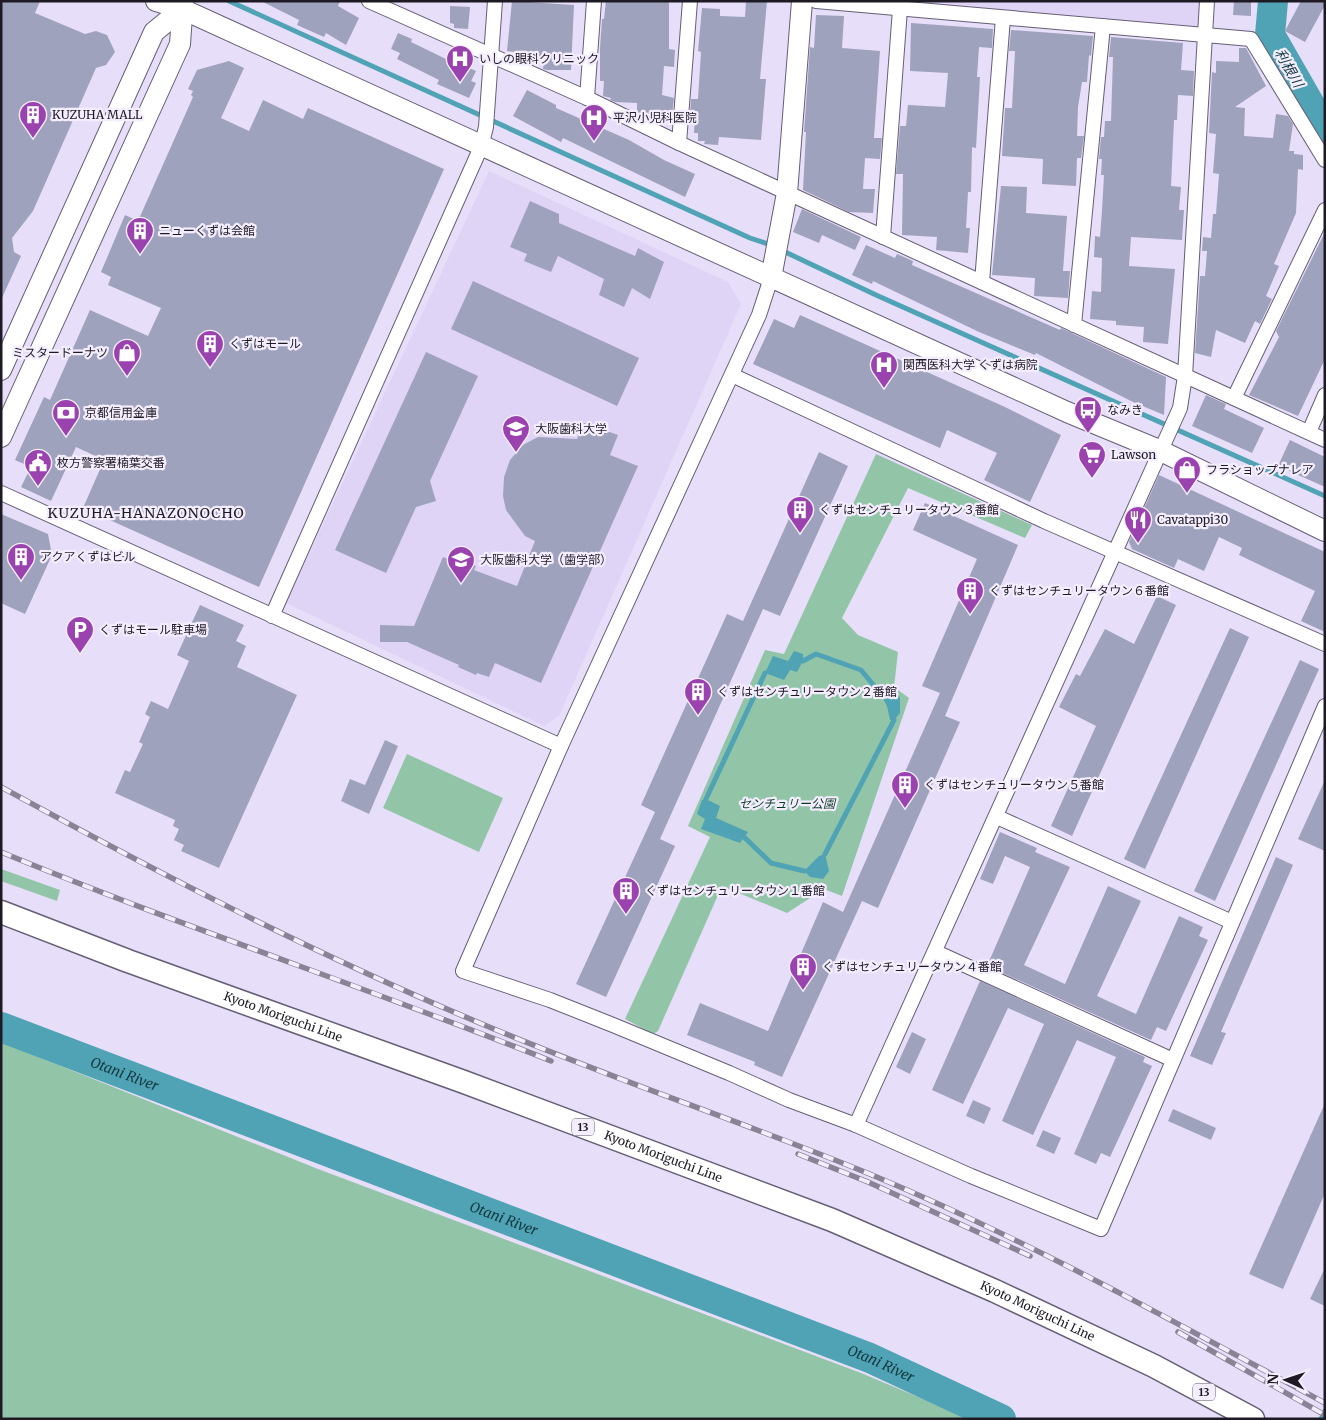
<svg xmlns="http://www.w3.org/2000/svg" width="1326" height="1420" font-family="Merriweather,'Noto Sans JP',serif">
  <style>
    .built { fill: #e0d4f6 }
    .green { fill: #92c5a7 }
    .water { fill: #50a3b4 }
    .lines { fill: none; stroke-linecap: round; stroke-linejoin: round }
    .stream { stroke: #50a3b4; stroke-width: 5 }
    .river { stroke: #50a3b4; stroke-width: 30 }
    .building { fill: #9fa2bc }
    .street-casing { stroke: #665e75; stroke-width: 16 }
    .secondary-casing { stroke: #665e75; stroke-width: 22 }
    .primary-casing { stroke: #665e75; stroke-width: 25 }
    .street { stroke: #fff; stroke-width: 14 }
    .secondary { stroke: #fff; stroke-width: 20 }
    .primary { stroke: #fff; stroke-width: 22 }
    .rail-casing { stroke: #8a8396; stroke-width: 5.5 }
    .rail { stroke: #f3edfe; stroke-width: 4; stroke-dasharray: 11; stroke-linecap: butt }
    .labels { text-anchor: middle; stroke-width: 4.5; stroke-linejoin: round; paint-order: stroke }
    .shield { fill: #f3edfe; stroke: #5e5965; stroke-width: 1 }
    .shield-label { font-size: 11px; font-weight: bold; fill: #1e1a24 }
    .poi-label { font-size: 12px; fill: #1e1a24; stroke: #f3edfe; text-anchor: start }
    .park-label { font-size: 12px; font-style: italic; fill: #0a3d25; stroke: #f3edfe }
    .street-label { font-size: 12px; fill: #1e1a24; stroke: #f3edfe }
    .water-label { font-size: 14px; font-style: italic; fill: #123941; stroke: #f3edfe }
    .neighbourhood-label { font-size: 14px; letter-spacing: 1px; fill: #1e1a24; stroke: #f3edfe }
  </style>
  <rect width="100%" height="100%" fill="#e7def9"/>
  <g class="built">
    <path d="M816,1H1207L1205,35Z"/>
    <path d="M489,171L728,282L741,304L559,716L544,726L286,603Z"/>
  </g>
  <g class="green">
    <path d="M876,454L1032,525L1025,538L908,488L842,618L858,635L898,652L894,687L909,698L842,896L824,889L787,913L722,886L658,1031L653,1034L625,1019L710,837L688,826L765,650L784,654Z"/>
    <path d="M407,754L503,798L479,852L383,808Z"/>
    <path d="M1,869L60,890L57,901L1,881Z"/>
    <path d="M1,1042L318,1169L861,1373L971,1419H1Z"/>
  </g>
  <g class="water">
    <path d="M794,651L803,654V661L797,672L790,670L784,680L765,673L773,656L788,661Z"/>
    <path d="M883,689L893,691L900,697V713L894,720H890L887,706L880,693Z"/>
    <path d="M706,799L720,806L716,818L748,832L740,843L701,829L705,819L697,814L702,800Z"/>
    <path d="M825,854L829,871L823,879L810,877L804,871L819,856Z"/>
  </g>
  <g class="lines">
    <g class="stream">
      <path d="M229,1L750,238L774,246"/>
      <path d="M781,250L876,295L1325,496"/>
      <path d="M803,661L816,654L861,670L880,693"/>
      <path d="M706,799L765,673"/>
      <path d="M743,836L771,863L804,871"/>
      <path d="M825,854L894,720"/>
      <path d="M1321,1419L1325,1411"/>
    </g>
    <g class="river">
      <path d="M1273,1L1270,35L1325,131"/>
      <path id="s1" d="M1,1027L870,1358L1001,1419"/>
    </g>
  </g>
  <g class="building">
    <path d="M1,1H40L35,13L85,34L96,31L107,35L115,52L106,65L96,68L33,211L12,238L14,252L21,256L1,300Z"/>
    <path d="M261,1H340L338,6L359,18L346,45L326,33L324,37L297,25L299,20Z"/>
    <path d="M512,1L574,5L571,70H547L543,69L544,60L519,58L514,56L515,52L507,51Z"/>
    <path d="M606,1H669V49L675,50L674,67L664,66L662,95L674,98L672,115L639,114L637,113V103L615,102L610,100L611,98L603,96L604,81H600V48L602,19H604Z"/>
    <path d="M746,1H767L760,79H766L761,140L719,137L718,145L704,144L705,141H698V133H694L695,116H690L691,99H698L701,52L698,51L702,8L720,9V16L745,17Z"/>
    <path d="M1234,1H1251V16L1233,15Z"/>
    <path d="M1301,1H1325V5L1305,42L1285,31Z"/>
    <path d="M450,6L470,7L468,29L454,28V24L450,23Z"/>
    <path d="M816,15L844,16L842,48L880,51L874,138H882L880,159L865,158L863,189H875L873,213L849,212L803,190L806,132H804L810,47L814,48Z"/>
    <path d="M911,23L993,29L992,48L979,47L977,77H980L976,148L972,147L971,192H968L966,228H970L968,253L936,250L937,237L902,235L903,174H896L900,126H906L908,105L945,107L948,73L910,71Z"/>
    <path d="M1011,30L1093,36L1091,56L1089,55L1087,82H1082L1078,107L1077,136H1084L1081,158H1077L1076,186L1042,184L1043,159L1002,156L1005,108H1012L1015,51H1009Z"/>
    <path d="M398,33L412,39L411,42L446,59L447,56H452L467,63L465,66L476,71L471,81L476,83L469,98L437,84L439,80L397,59L400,53L391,49Z"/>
    <path d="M1111,37L1183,43L1181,70L1194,71L1193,96L1178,95L1177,120H1174L1171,186L1181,187L1179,210H1184L1182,240L1131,237L1129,266L1175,269L1168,344L1143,342L1144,327L1116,325V321L1090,319L1092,291L1101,292L1102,258L1094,257L1095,236L1100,237L1102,210L1104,175H1101L1102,159H1099L1101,137H1104L1105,121H1111L1113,57H1109Z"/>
    <path d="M1239,48H1246L1266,86L1235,107L1245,108L1244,136L1273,138L1276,114L1288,116L1293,124L1289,151H1294V154L1303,155V170L1298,169L1296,213L1274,264L1279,266L1266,296L1272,299L1260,324L1255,321L1245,343L1216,330L1211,357L1195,353L1200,276H1205L1207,251H1202L1203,237L1211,238L1213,214H1216L1219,174L1213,173L1216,134L1209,133L1212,72L1216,73V61L1239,62Z"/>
    <path d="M229,61L244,68L221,118L249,131L263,100L303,119L308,108L444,169L259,587L83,508L104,460L76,447L51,501L21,487L31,467L15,460L44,397L50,400L90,310L148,336L161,308L108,285L111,277L101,272L125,215L138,221L193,97L191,95L193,91L188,89L197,70Z"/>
    <path d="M527,90L556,105V108L629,140L664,160L695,174L685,197L563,138L561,142L550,136L513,116Z"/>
    <path d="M1001,186L1027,187L1026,213L1067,216L1063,271H1070L1068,298L1034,296L1035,278L992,275Z"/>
    <path d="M530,201L559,214V223L635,256L638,248L664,262L650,299L632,288L624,307L599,295L604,279L558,256L551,272L524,261L527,254L510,247Z"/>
    <path d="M802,209L861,237L855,250L822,235L819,243L793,232Z"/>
    <path d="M1325,232V359L1298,416L1249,395L1279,337L1276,331Z"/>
    <path d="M866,245L895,258L897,254L913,261L912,265L1060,330L1061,328L1166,377L1164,415L1133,402L1036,353L1035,355L979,332L873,281L872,284L852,275Z"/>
    <path d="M473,281L639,358L617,406L451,329Z"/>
    <path d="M800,315L1005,407L1061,435L1030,502L984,480L997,453L947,430L940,448L753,364L774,319L794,328Z"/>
    <path d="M426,352L478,376L430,481L436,501L416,507L386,573L335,550Z"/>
    <path d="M1206,395L1226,404L1224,409L1264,428L1252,453L1192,426Z"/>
    <path d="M584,423L618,435L610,455L638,466L541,683L495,663L489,677L477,673L476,675L458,667L459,665L407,642H380V625L414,626L443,557L459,564L461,560L476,566L474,570L517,586L535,541L525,536L506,510L503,496L504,477L510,460L523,445L538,437L577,439Z"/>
    <path d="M1290,440L1325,457V487L1278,466Z"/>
    <path d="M819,452L848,466L780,616L763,609L660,839L675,846L606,997L576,984L655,812L641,805L727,614L743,621Z"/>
    <path d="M1159,475L1325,552V632L1301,621L1315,591L1239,555L1242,548L1219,537L1204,571L1178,559L1174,568L1132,549L1129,542Z"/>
    <path d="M925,503L1018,545L945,716L960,722L878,908L862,901L782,1077L754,1065L755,1062L687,1035L700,1003L768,1031L823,902L843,912L940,693L922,686L977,559L913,530Z"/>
    <path d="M1,514L48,534L52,555L25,614L1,603Z"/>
    <path d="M1157,596L1176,605L1072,836L1051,826L1096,726L1059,707L1076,674L1080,676L1105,629L1134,644Z"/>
    <path d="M200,605L244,625L236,641L246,646L237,667L297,695L219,868L181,851L184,845L174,840L179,829L173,826L175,820L115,793L125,770L130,772L143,744L139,742L150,717L145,714L151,701L168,709L189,661L177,655Z"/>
    <path d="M1230,628L1249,637L1145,869L1124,859Z"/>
    <path d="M1300,660L1319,669L1215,901L1194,891Z"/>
    <path d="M385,740L398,746L369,814L341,801L350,779L365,785Z"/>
    <path d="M1325,780V851L1298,839Z"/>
    <path d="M1000,832L1037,848L1035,852L1070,867L1024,965L1065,984L1108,886L1141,901L1097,996L1136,1014L1179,916L1203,927L1199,936L1208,940L1166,1031L1157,1027L1151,1040L987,966L1030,867L1005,856L993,884L980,879Z"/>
    <path d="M1276,857L1293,865L1221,1032L1226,1033L1212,1065L1190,1056Z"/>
    <path d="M980,981L1145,1057L1143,1062L1152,1066L1110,1157L1101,1153L1096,1164L1074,1154L1116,1057L1077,1040L1033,1135L1002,1121L1044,1024L1008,1008L963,1104L932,1090Z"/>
    <path d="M912,1032L926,1039L910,1074L896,1067Z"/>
    <path d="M973,1100L991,1108L984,1124L966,1116Z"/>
    <path d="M1325,1103V1193L1283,1289L1249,1274Z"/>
    <path d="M1173,1109L1216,1128L1211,1140L1168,1121Z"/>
    <path d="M1043,1130L1061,1138L1054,1154L1036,1146Z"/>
    <path d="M1325,1268V1306L1310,1299Z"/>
  </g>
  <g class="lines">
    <defs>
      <g id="street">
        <path d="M369,1L587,98L679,143L1325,440"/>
        <path d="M816,1L1251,39L1325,160"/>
        <path d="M587,98L594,1"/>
        <path d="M679,143L690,1"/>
        <path d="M883,237L900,9"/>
        <path d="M771,278L759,315L561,746L463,971L550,1000L613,1025L729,1073L789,1100L856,1125L971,1176L1101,1229L1325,706"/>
        <path d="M982,282L1003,18"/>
        <path d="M1074,325L1103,26"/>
        <path d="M732,375L1044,521L1325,644"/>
        <path d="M1234,398L1325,210"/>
        <path d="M1309,432L1325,395"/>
        <path d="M1,493L561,746"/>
        <path d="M272,616L481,147L486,127L495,1"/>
        <path d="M997,817L1232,922"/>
        <path d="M936,952L1173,1060"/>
        <path d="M856,1125L1180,408L1185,376L1207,1"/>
      </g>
      <g id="secondary">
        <path d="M156,1L182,9L1067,412L1159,450L1325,531"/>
        <path d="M771,278L787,193L802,1"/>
        <path d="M1,370L154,32L182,9"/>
        <path d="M1,437L180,44L183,1"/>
      </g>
      <g id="primary">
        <path id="s2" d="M1,912L128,961L464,1082L832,1220L995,1291L1154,1366L1253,1419"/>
      </g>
    </defs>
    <use href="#street" class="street-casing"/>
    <use href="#secondary" class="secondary-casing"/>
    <use href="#primary" class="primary-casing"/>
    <use href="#street" class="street"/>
    <use href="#secondary" class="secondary"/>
    <use href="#primary" class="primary"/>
    <defs>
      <g id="rail">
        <path d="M1,787C156,872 313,953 475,1021C606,1077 741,1121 872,1175C1028,1240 1176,1323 1325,1403"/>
        <path d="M1,852C182,927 369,988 551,1061"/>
        <path d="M798,1154L868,1182L1030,1256"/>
        <path d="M1178,1332L1325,1415"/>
      </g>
    </defs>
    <use href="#rail" class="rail-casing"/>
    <use href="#rail" class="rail"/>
  </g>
  <defs>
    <symbol id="hospital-pin" viewBox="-11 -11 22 30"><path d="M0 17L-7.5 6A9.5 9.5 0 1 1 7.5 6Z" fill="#9a43af" stroke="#f3edfe"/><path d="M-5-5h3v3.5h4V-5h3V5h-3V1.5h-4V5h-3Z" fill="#fff"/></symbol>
    <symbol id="building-pin" viewBox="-11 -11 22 30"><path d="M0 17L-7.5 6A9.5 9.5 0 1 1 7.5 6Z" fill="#9a43af" stroke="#f3edfe"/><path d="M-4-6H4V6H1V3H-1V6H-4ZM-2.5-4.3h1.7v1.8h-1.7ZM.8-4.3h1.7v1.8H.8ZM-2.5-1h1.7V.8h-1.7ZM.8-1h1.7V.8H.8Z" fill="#fff"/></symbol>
    <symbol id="shop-pin" viewBox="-11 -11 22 30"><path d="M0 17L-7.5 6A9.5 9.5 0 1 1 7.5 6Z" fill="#9a43af" stroke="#f3edfe"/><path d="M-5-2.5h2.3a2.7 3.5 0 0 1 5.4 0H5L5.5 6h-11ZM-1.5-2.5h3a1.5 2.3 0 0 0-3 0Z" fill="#fff"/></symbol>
    <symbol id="bus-pin" viewBox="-11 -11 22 30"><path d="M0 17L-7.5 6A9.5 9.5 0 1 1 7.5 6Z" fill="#9a43af" stroke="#f3edfe"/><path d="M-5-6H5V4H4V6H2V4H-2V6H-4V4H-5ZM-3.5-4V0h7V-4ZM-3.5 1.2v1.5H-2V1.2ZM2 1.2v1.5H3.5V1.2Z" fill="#fff"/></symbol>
    <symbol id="bank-pin" viewBox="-11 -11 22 30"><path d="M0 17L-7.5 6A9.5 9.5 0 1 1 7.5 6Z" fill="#9a43af" stroke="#f3edfe"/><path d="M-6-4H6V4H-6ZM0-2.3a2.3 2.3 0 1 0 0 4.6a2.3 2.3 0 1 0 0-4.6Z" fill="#fff"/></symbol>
    <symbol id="university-pin" viewBox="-11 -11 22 30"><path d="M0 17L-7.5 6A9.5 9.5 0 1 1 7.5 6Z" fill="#9a43af" stroke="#f3edfe"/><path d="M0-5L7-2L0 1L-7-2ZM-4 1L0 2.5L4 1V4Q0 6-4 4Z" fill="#fff"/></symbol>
    <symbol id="supermarket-pin" viewBox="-11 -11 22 30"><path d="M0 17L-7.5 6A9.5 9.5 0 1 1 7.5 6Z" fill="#9a43af" stroke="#f3edfe"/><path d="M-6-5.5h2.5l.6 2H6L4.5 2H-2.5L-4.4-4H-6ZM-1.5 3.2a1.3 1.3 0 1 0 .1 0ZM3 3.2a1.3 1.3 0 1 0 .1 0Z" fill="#fff"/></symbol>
    <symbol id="civic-pin" viewBox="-11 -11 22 30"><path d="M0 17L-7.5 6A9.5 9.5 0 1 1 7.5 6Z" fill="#9a43af" stroke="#f3edfe"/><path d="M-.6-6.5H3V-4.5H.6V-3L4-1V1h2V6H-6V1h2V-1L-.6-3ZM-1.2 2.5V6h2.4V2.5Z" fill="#fff"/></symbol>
    <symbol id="restaurant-pin" viewBox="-11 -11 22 30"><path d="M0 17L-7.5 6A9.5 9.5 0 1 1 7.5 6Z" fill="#9a43af" stroke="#f3edfe"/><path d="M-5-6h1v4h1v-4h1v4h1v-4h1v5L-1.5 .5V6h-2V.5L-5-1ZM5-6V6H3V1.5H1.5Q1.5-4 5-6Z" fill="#fff"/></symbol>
    <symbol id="parking-pin" viewBox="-11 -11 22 30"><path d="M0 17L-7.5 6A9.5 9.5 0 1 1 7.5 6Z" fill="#9a43af" stroke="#f3edfe"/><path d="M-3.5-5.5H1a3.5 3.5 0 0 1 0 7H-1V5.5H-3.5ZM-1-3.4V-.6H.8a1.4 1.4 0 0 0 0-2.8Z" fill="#fff"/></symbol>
  </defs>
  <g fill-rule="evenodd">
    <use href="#hospital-pin" x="444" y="43" width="32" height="43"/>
    <use href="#building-pin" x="17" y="99" width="32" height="43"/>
    <use href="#hospital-pin" x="578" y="102" width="32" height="43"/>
    <use href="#building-pin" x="124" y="215" width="32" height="43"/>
    <use href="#building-pin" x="194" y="328" width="32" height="43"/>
    <use href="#shop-pin" x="111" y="337" width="32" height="43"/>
    <use href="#hospital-pin" x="868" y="349" width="32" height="43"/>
    <use href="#bus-pin" x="1072" y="394" width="32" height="43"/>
    <use href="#bank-pin" x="50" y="397" width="32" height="43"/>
    <use href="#university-pin" x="500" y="413" width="32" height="43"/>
    <use href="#supermarket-pin" x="1076" y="439" width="32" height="43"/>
    <use href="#civic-pin" x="22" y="447" width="32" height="43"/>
    <use href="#shop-pin" x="1171" y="454" width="32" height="43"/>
    <use href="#building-pin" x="784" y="494" width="32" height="43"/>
    <use href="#restaurant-pin" x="1122" y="504" width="32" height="43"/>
    <use href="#building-pin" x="5" y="541" width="32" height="43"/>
    <use href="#university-pin" x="445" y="544" width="32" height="43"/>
    <use href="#building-pin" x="954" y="575" width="32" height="43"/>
    <use href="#parking-pin" x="64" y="614" width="32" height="43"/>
    <use href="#building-pin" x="682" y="676" width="32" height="43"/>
    <use href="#building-pin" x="889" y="769" width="32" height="43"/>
    <use href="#building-pin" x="610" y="875" width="32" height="43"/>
    <use href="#building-pin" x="787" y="951" width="32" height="43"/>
  </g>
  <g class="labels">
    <g class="shield">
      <rect x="572" y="1118.5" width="22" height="17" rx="4"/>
      <rect x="1193" y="1383.5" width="22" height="17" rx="4"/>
    </g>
    <g class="shield-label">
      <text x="583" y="1131">13</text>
      <text x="1204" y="1396">13</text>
    </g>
    <g class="poi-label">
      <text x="479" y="63">いしの眼科クリニック</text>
      <text x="52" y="119">KUZUHA MALL</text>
      <text x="613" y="122">平沢小児科医院</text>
      <text x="159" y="235">ニューくずは会館</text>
      <text x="229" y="348">くずはモール</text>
      <text x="108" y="357" text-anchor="end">ミスタードーナツ</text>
      <text x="903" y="369">関西医科大学 くずは病院</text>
      <text x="1107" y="414">なみき</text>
      <text x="85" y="417">京都信用金庫</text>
      <text x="535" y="433">大阪歯科大学</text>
      <text x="1111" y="459">Lawson</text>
      <text x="57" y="467">枚方警察署楠葉交番</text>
      <text x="1206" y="474">フラショップナレア</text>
      <text x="819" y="514">くずはセンチュリータウン３番館</text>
      <text x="1157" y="524">Cavatappi30</text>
      <text x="40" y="561">アクアくずはビル</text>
      <text x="480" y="564">大阪歯科大学（歯学部）</text>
      <text x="989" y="595">くずはセンチュリータウン６番館</text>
      <text x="99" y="634">くずはモール駐車場</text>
      <text x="717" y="696">くずはセンチュリータウン２番館</text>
      <text x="924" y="789">くずはセンチュリータウン５番館</text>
      <text x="645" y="895">くずはセンチュリータウン１番館</text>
      <text x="822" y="971">くずはセンチュリータウン４番館</text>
    </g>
    <g class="park-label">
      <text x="787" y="808">センチュリー公園</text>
    </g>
    <g class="street-label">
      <text dy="4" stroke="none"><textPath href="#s2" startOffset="301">Kyoto Moriguchi Line</textPath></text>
      <text dy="4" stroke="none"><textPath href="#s2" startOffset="706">Kyoto Moriguchi Line</textPath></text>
      <text dy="4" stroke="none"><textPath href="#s2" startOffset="1111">Kyoto Moriguchi Line</textPath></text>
    </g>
    <g class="water-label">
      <text transform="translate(1289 68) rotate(60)" y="5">利根川</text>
      <text dy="5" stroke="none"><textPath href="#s1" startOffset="132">Otani River</textPath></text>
      <text dy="5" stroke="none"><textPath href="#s1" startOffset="538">Otani River</textPath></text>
      <text dy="5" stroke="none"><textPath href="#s1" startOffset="942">Otani River</textPath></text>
    </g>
    <g class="neighbourhood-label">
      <text x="146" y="518">KUZUHA-HANAZONOCHO</text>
    </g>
  </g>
  <rect width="1326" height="1420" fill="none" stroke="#1e1a24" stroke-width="5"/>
  <g transform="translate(1286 1380) rotate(273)" stroke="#f3edfe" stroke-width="4" paint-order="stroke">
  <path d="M0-4L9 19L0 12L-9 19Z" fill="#1e1a24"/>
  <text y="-8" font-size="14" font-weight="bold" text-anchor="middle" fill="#1e1a24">N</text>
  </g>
</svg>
